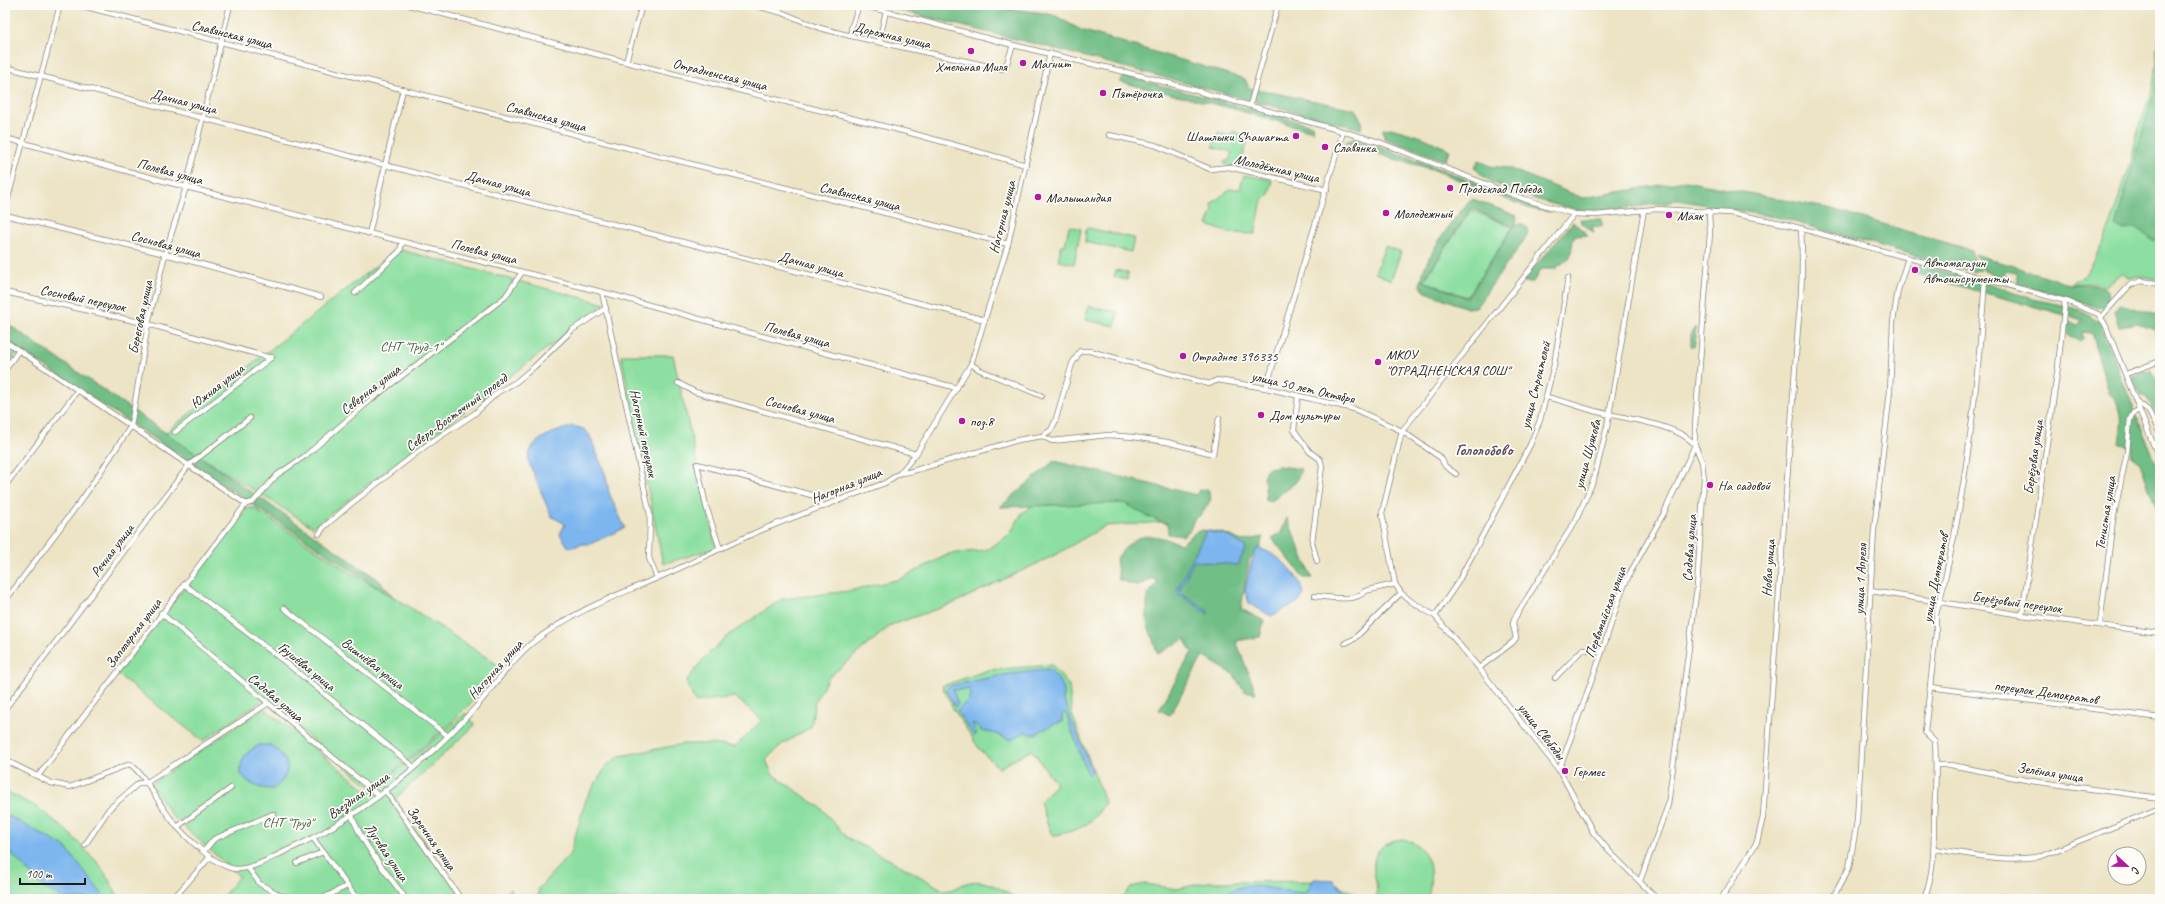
<svg xmlns="http://www.w3.org/2000/svg" width="2165" height="904" font-family="Caveat,sans-serif">
  <style>
    .green { fill: #8cdfa0; stroke: #547e5e }
    .forest { fill: #71be86; stroke: #466d51 }
    .water { fill: #7db6ee; stroke: #4c6985 }
    .lines { fill: none; stroke-linecap: round; stroke-linejoin: round }
    .minor-casing { stroke: #848071; stroke-width: 6 }
    .minor { stroke: #fff; stroke-width: 4.5 }
    .poi-dot { fill: #b5179e; stroke: #fdfcf7; stroke-width: 1.5 }
    .labels { text-anchor: middle; stroke-width: 3.5; stroke-linejoin: round; paint-order: stroke }
    .street-label { font-size: 14px; fill: #1c1c1c; stroke: #fdfcf7 }
    .poi-label { font-size: 14px; fill: #1c1c1c; stroke: #fdfcf7; text-anchor: start }
    .park-label { font-size: 14px; fill: #43604a; stroke: #fdfcf7 }
    .quarter-label { font-size: 16px; font-weight: bold; fill: #5c4c59; stroke: #fdfcf7 }
  </style>
  <rect width="100%" height="100%" fill="#fdfcf7"/>
  <filter id="ink" filterUnits="userSpaceOnUse"><feTurbulence type="fractalNoise" baseFrequency=".025" numOctaves="2"/><feDisplacementMap in="SourceGraphic" scale="8" xChannelSelector="R" yChannelSelector="G"/><feConvolveMatrix kernelMatrix="1 2 1 2 8 2 1 2 1" color-interpolation-filters="sRGB"/></filter>
  <filter id="wash" filterUnits="userSpaceOnUse"><feTurbulence type="fractalNoise" baseFrequency=".012" numOctaves="4" result="noise"/><feDisplacementMap in="SourceGraphic" scale="16" xChannelSelector="R" yChannelSelector="G"/><feGaussianBlur stdDeviation="0.9" result="paint"/><feColorMatrix in="noise" values="0 0 0 0 0 0 0 0 0 0 0 0 0 0 0 0 0 1.4 0 .05"/><feComposite in="paint" operator="in"/></filter>
  <g filter="url(#wash)">
    <rect width="100%" height="100%" fill="#ede4c6"/>
    <g class="green">
      <path d="M2160,32V280L2147,277L2129,278L2123,273L2104,287L2098,284L2072,283L2087,272L2103,245L2131,162L2137,134L2152,89C2157,70 2155,51 2160,32Z"/>
      <path d="M1233,131L1249,137L1239,168L1224,164L1225,161H1229L1232,152L1213,147L1218,132L1229,136Z"/>
      <path d="M1244,175L1272,180L1269,195L1262,200L1255,234L1229,233L1207,225L1213,210L1212,203L1231,189H1240Z"/>
      <path d="M1471,210L1513,227L1467,297L1424,281Z"/>
      <path d="M1069,226L1081,229L1074,264L1058,261L1061,245H1065Z"/>
      <path d="M1088,228L1134,238L1131,252L1085,242L1086,229Z"/>
      <path d="M1385,246L1401,252L1391,280L1375,273Z"/>
      <path d="M397,249L605,304L313,527L164,434Z"/>
      <path d="M1116,270L1128,273L1127,280L1114,277Z"/>
      <path d="M1088,306L1118,312L1115,326L1085,320Z"/>
      <path d="M5,341L19,350L5,369Z"/>
      <path d="M621,355H673L716,548L663,564Z"/>
      <path d="M1077,483L1176,521L1105,526L1053,556L952,604L891,625L828,678L815,701L811,727L781,745L766,760L772,774L821,808L846,837L909,870L945,891C953,890 959,886 966,883C985,877 1002,890 1018,899H538L539,888L570,854L586,799L607,765L620,756L683,744H712L735,747L762,720L735,697L695,702L686,682L704,658L726,637L782,599L849,591L900,579L949,554L986,550L1010,534L1022,513L1056,488Z"/>
      <path d="M247,508H254L353,574L402,602L501,667L470,704L451,723L373,789L263,700L203,741L117,674Z"/>
      <path d="M1052,665L1069,686L1072,714L1105,802C1091,827 1078,830 1052,836L1040,802L1056,784L1032,750L999,768L980,750L954,710L942,686L988,670Z"/>
      <path d="M264,708L370,793L466,713L475,725L395,799L463,899H221L239,876L172,816L151,784Z"/>
      <path d="M5,791L39,808L67,831L100,865L120,899H5Z"/>
      <path d="M1403,839C1433,847 1433,873 1428,899H1375C1382,882 1364,864 1382,847C1389,841 1394,840 1403,839Z"/>
      <path d="M1331,881L1365,899H1122L1131,887L1145,884L1177,889L1208,882Z"/>
      <path d="M510,889L518,899H497Z"/>
    </g>
    <g class="forest">
      <path d="M877,5H978L1044,13L1056,16L1081,30L1245,79L1249,88L1355,109L1362,122L1361,129L1040,45Z"/>
      <path d="M2160,71V240H2154L2135,227L2124,230L2115,227Z"/>
      <path d="M1124,76L1312,125L1313,131L1219,105L1120,82Z"/>
      <path d="M1391,128L1422,137L1450,150L1445,161L1384,138L1383,129Z"/>
      <path d="M1354,139L1414,159L1552,212L1531,209L1432,169L1390,158L1345,142Z"/>
      <path d="M1479,160L1490,166L1508,168L1583,198L1685,181L1832,209L1971,250L1974,261L1981,270L1975,272L1780,218L1678,200H1672L1668,203C1641,205 1614,211 1586,210C1565,210 1505,191 1487,179C1482,176 1478,171 1474,167Z"/>
      <path d="M1473,199L1517,216L1516,224L1512,226L1471,208L1423,281L1467,298L1514,226L1521,224L1528,228L1527,236L1476,307L1467,308L1424,291L1420,285C1422,279 1423,272 1425,267C1432,248 1458,211 1473,199Z"/>
      <path d="M1580,219H1602V227L1592,226L1594,233L1581,223Z"/>
      <path d="M1573,222L1588,235L1574,236L1570,257L1555,269H1541L1533,282H1522Z"/>
      <path d="M1975,254L2054,279C2071,288 2089,282 2107,289C2110,296 2109,300 2104,307H2096L2058,294L2019,285L2017,273L2005,271L2004,279L1984,271Z"/>
      <path d="M1919,265C1948,273 1978,279 2006,289C2013,291 2021,296 2029,298C2055,305 2078,303 2100,324L2160,474V518L2140,463L2132,457L2131,446L2119,444C2122,423 2125,410 2109,392L2091,333L2082,332L2083,339L2080,342L2068,334L2064,325L2070,322L2078,325L2083,320L1916,274Z"/>
      <path d="M2120,304L2160,316V331L2137,323L2119,327L2114,312Z"/>
      <path d="M5,322L379,580L395,599L5,340Z"/>
      <path d="M1695,327L1696,337L1694,347L1691,346V335Z"/>
      <path d="M2152,370L2160,391V419H2158L2147,398L2139,393L2132,376Z"/>
      <path d="M1054,461L1196,495L1199,490H1208L1211,499L1202,514L1194,519L1190,530L1183,536L1168,534V524L1147,516L1125,503L1000,507Z"/>
      <path d="M1278,466L1301,469L1296,482L1273,500L1266,501L1265,483L1263,479L1266,469Z"/>
      <path d="M1287,518L1312,578H1304L1272,538L1281,533Z"/>
      <path d="M1203,530L1223,533L1242,541L1263,537L1260,547L1249,560L1241,609L1264,621L1260,637L1236,641L1256,693L1244,691L1234,675L1203,656L1170,715L1159,710L1192,652L1184,639L1158,654L1147,623V596L1158,582L1153,578L1138,586L1119,580L1116,559C1137,531 1148,532 1181,544L1196,532Z"/>
    </g>
    <g class="water">
      <path d="M573,426L584,429L589,434L606,476L609,493L625,528L590,544H583L569,548L560,534L565,524L551,516L528,460C531,436 554,433 573,426Z"/>
      <path d="M1206,531L1226,535L1246,547L1238,565L1194,561L1179,591L1208,611V614L1176,592Z"/>
      <path d="M1257,548C1277,552 1300,575 1304,594L1300,601L1271,616L1249,603L1245,591L1251,563Z"/>
      <path d="M1050,669C1056,678 1068,687 1063,698L1092,771L1088,775L1065,712L1062,714L1063,722L1054,724L1033,735L1025,732L1011,740L993,733L981,731L978,726L972,723L977,734L974,736L957,711L969,699L970,689L953,690L958,705L955,707L946,690L949,686L1003,675Z"/>
      <path d="M259,745H272C290,762 294,771 274,789C258,789 250,785 240,773C242,756 245,753 259,745Z"/>
      <path d="M5,814L65,847L106,899H65L44,888L11,853L5,851Z"/>
      <path d="M1314,879L1333,880L1353,899H1219C1246,874 1273,893 1306,893Z"/>
    </g>
  </g>
  <g filter="url(#ink)">
    <g class="lines">
      <defs>
        <g id="minor">
          <path d="M79,5L604,142L1008,244"/>
          <path d="M409,5L626,62L911,133L1026,165"/>
          <path d="M753,5L783,13L820,28L851,36L1002,69L1006,66L1013,45"/>
          <path d="M862,5L1013,45L1150,78L1331,128L1379,142L1524,199L1574,214L1596,215L1655,209L1730,213L1781,223L2069,302L2098,314L2105,324L2160,461"/>
          <path d="M851,36V29L859,5"/>
          <path d="M879,42L886,11"/>
          <path d="M626,62L642,5"/>
          <path d="M5,67L985,320"/>
          <path d="M1250,105L1278,5"/>
          <path d="M1109,135L1155,145L1210,169L1229,167L1327,190"/>
          <path d="M5,138L186,187L602,292L769,338L957,388"/>
          <path d="M5,209L60,5"/>
          <path d="M1574,214L1402,431L1382,513L1395,584L1401,593L1412,602L1435,616L1479,668L1559,770L1593,832L1610,852L1657,899"/>
          <path d="M5,215L165,254L321,297"/>
          <path d="M369,234L403,89"/>
          <path d="M5,292L148,324L271,358"/>
          <path d="M602,292L650,515L649,558L657,578"/>
          <path d="M355,293L400,251L402,243"/>
          <path d="M2101,317L2130,285L2142,281L2160,284"/>
          <path d="M5,341L246,504"/>
          <path d="M971,364L980,370L1042,396"/>
          <path d="M5,370L19,350"/>
          <path d="M2126,374L2160,361"/>
          <path d="M678,383L695,392L916,454"/>
          <path d="M1266,388L1343,132"/>
          <path d="M1298,396L1294,430L1310,452L1320,459L1322,466L1312,542L1317,561"/>
          <path d="M1546,397C1562,400 1576,406 1591,410C1618,418 1678,423 1695,445L1664,513L1630,573L1621,593L1602,652L1559,770"/>
          <path d="M2136,401L2148,410L2160,433"/>
          <path d="M175,432L272,357"/>
          <path d="M1042,436L1052,441L1108,435L1133,437L1167,442L1213,454L1219,418"/>
          <path d="M900,473L909,472L1018,440L1042,436L1051,430L1055,422L1072,364L1080,351H1090L1209,384L1217,380L1266,388L1354,409L1402,431L1441,458L1445,466L1456,474"/>
          <path d="M5,486L78,390"/>
          <path d="M246,504L253,502L277,475L305,456L373,398L505,297L522,272"/>
          <path d="M319,534L325,526L352,503L427,445L474,414L498,392L516,382L534,367L572,330L606,308"/>
          <path d="M720,549L706,506L697,464L815,496L823,507"/>
          <path d="M184,584L285,662L414,767"/>
          <path d="M1871,591L2022,615L2160,633"/>
          <path d="M1315,596C1330,597 1355,603 1365,591L1395,584"/>
          <path d="M5,601L85,495L131,426L148,324L165,254L186,187L230,5"/>
          <path d="M284,608L448,736"/>
          <path d="M161,613L379,796"/>
          <path d="M2022,615L2058,367L2065,301"/>
          <path d="M1435,616L1458,582L1530,445L1540,420L1554,365L1568,278"/>
          <path d="M2100,624L2113,520L2127,452L2130,419L2133,413L2139,410"/>
          <path d="M1345,643L1354,639L1401,593"/>
          <path d="M1479,668L1513,642L1516,638L1513,624L1514,619L1576,520L1594,479L1607,427L1644,210"/>
          <path d="M1555,678L1583,649L1602,652"/>
          <path d="M1930,687L2160,718"/>
          <path d="M5,709L189,465L250,418"/>
          <path d="M5,760L51,783L70,787L130,764C146,776 158,803 171,819C182,834 217,868 236,869C254,869 272,857 288,850C359,818 422,766 474,709C494,687 509,662 532,643C575,609 622,594 671,572C702,558 733,542 764,529C804,513 845,498 885,483L900,473L916,454L971,364L1008,244L1050,53"/>
          <path d="M1937,765H1951L2031,781L2160,798"/>
          <path d="M38,776L246,504"/>
          <path d="M385,790L461,899"/>
          <path d="M352,816C363,846 387,873 406,899"/>
          <path d="M177,827L231,788"/>
          <path d="M313,838L357,899"/>
          <path d="M85,845L109,809L139,783H146L267,704"/>
          <path d="M1934,849C1970,854 2007,863 2042,856L2160,808"/>
          <path d="M204,851L214,839L273,814"/>
          <path d="M297,863L323,852"/>
          <path d="M248,868L260,884L287,899"/>
          <path d="M1640,881L1668,805L1697,587L1704,478L1702,462L1695,445V426L1710,233L1709,211"/>
          <path d="M178,893L187,899"/>
          <path d="M173,899L210,857"/>
          <path d="M273,899L276,893"/>
          <path d="M321,899L347,886"/>
          <path d="M1721,899L1757,842L1763,817L1798,327C1802,294 1803,262 1801,228"/>
          <path d="M1832,899L1849,868L1857,821L1874,530L1890,391L1893,322L1898,290L1908,258"/>
          <path d="M1924,899C1934,874 1934,846 1934,819C1935,793 1937,768 1935,742L1925,732L1936,633V615C1965,507 1977,392 1985,280"/>
        </g>
      </defs>
      <use href="#minor" class="minor-casing"/>
      <use href="#minor" class="minor"/>
    </g>
  </g>
  <g class="poi-dot">
    <circle cx="971" cy="51" r="4"/>
    <circle cx="1023" cy="63" r="4"/>
    <circle cx="1103" cy="93" r="4"/>
    <circle cx="1296" cy="136" r="4"/>
    <circle cx="1325" cy="147" r="4"/>
    <circle cx="1450" cy="188" r="4"/>
    <circle cx="1038" cy="197" r="4"/>
    <circle cx="1386" cy="213" r="4"/>
    <circle cx="1669" cy="215" r="4"/>
    <circle cx="1915" cy="270" r="4"/>
    <circle cx="1183" cy="356" r="4"/>
    <circle cx="1378" cy="362" r="4"/>
    <circle cx="1261" cy="415" r="4"/>
    <circle cx="962" cy="421" r="4"/>
    <circle cx="1710" cy="485" r="4"/>
    <circle cx="1565" cy="771" r="4"/>
  </g>
  <g class="labels">
    <g class="street-label">
      <text transform="translate(232 34) rotate(14)" y="5">Славянская улица</text>
      <text transform="translate(892 35) rotate(13)" y="5">Дорожная улица</text>
      <text transform="translate(720 74) rotate(14)" y="5">Отрадненская улица</text>
      <text transform="translate(184 101) rotate(14)" y="5">Дачная улица</text>
      <text transform="translate(546 116) rotate(15)" y="5">Славянская улица</text>
      <text transform="translate(1277 168) rotate(13)" y="5">Молодёжная улица</text>
      <text transform="translate(170 171) rotate(15)" y="5">Полевая улица</text>
      <text transform="translate(498 183) rotate(15)" y="5">Дачная улица</text>
      <text transform="translate(860 196) rotate(14)" y="5">Славянская улица</text>
      <text transform="translate(1002 217) rotate(-76)" y="5">Нагорная улица</text>
      <text transform="translate(166 244) rotate(15)" y="5">Сосновая улица</text>
      <text transform="translate(484 251) rotate(14)" y="5">Полевая улица</text>
      <text transform="translate(811 264) rotate(15)" y="5">Дачная улица</text>
      <text transform="translate(83 298) rotate(12)" y="5">Сосновый переулок</text>
      <text transform="translate(140 317) rotate(-78)" y="5">Береговая улица</text>
      <text transform="translate(797 334) rotate(15)" y="5">Полевая улица</text>
      <text transform="translate(1535 385) rotate(-76)" y="5">улица Строителей</text>
      <text transform="translate(217 386) rotate(-38)" y="5">Южная улица</text>
      <text transform="translate(1303 387) rotate(13)" y="5">улица 50 лет Октября</text>
      <text transform="translate(370 389) rotate(-38)" y="5">Северная улица</text>
      <text transform="translate(800 409) rotate(15)" y="5">Сосновая улица</text>
      <text transform="translate(456 412) rotate(-36)" y="5">Северо-Восточный проезд</text>
      <text transform="translate(644 433) rotate(78)" y="5">Нагорный переулок</text>
      <text transform="translate(1587 454) rotate(-75)" y="5">улица Шуякова</text>
      <text transform="translate(2033 457) rotate(-82)" y="5">Берёзовая улица</text>
      <text transform="translate(846 485) rotate(-22)" y="5">Нагорная улица</text>
      <text transform="translate(2105 513) rotate(-81)" y="5">Тенистая улица</text>
      <text transform="translate(1689 548) rotate(-86)" y="5">Садовая улица</text>
      <text transform="translate(112 550) rotate(-53)" y="5">Речная улица</text>
      <text transform="translate(1768 568) rotate(-86)" y="5">Новая улица</text>
      <text transform="translate(1935 578) rotate(-79)" y="5">улица Демократов</text>
      <text transform="translate(1860 579) rotate(-87)" y="5">улица 1 Апреля</text>
      <text transform="translate(2017 602) rotate(8)" y="5">Берёзовый переулок</text>
      <text transform="translate(1605 612) rotate(-70)" y="5">Первомайская улица</text>
      <text transform="translate(133 633) rotate(-53)" y="5">Заполярная улица</text>
      <text transform="translate(373 663) rotate(38)" y="5">Вишнёвая улица</text>
      <text transform="translate(307 666) rotate(39)" y="5">Грушёвая улица</text>
      <text transform="translate(495 669) rotate(-48)" y="5">Нагорная улица</text>
      <text transform="translate(2046 692) rotate(8)" y="5">переулок Демократов</text>
      <text transform="translate(276 697) rotate(40)" y="5">Садовая улица</text>
      <text transform="translate(1542 731) rotate(52)" y="5">улица Свободы</text>
      <text transform="translate(2050 772) rotate(9)" y="5">Зелёная улица</text>
      <text transform="translate(358 795) rotate(-35)" y="5">Въездная улица</text>
      <text transform="translate(432 838) rotate(55)" y="5">Заречная улица</text>
      <text transform="translate(387 852) rotate(56)" y="5">Луговая улица</text>
    </g>
    <g class="poi-label">
      <text x="1031" y="68">Магнит</text>
      <text x="971" y="71" text-anchor="middle">Хмельная Миля</text>
      <text x="1111" y="98">Пятёрочка</text>
      <text x="1288" y="141" text-anchor="end">Шашлыки Shawarma</text>
      <text x="1333" y="152">Славянка</text>
      <text x="1458" y="193">Продсклад Победа</text>
      <text x="1046" y="202">Малышандия</text>
      <text x="1394" y="218">Молодежный</text>
      <text x="1677" y="220">Маяк</text>
      <text x="1923" y="267">Автомагазин<tspan x="1923" dy="16">Автоинсрументы</tspan></text>
      <text x="1386" y="359">МКОУ<tspan x="1386" dy="16">"ОТРАДНЕНСКАЯ СОШ"</tspan></text>
      <text x="1191" y="361">Отрадное 396335</text>
      <text x="1269" y="420">Дом культуры</text>
      <text x="970" y="426">поз.8</text>
      <text x="1718" y="490">На садовой</text>
      <text x="1573" y="776">Гермес</text>
    </g>
    <g class="park-label">
      <text x="411" y="351">СНТ "Труд-1"</text>
      <text x="288" y="827">СНТ "Труд"</text>
    </g>
    <g class="quarter-label">
      <text x="1484" y="455">Гололобово</text>
    </g>
  </g>
  <rect width="2165" height="904" fill="none" stroke="#fdfcf7" stroke-width="20"/>
  <g transform="translate(2127 866) rotate(112)"><circle r="19" fill="#fdfcf7" stroke="#a3a29f"/>
  <path d="M0-3L7 15L0 10L-7 15Z" fill="#b5179e"/>
  <text y="-6" font-size="11" font-weight="bold" text-anchor="middle" fill="#1c1c1c">С</text>
  </g>
  <path d="M20 878v6h65v-6" fill="none" stroke="#1c1c1c" stroke-width="2"/>
  <text x="26" y="878" font-size="12" fill="#1c1c1c" stroke="#fdfcf7" stroke-width="3" paint-order="stroke">100 m</text>
</svg>
